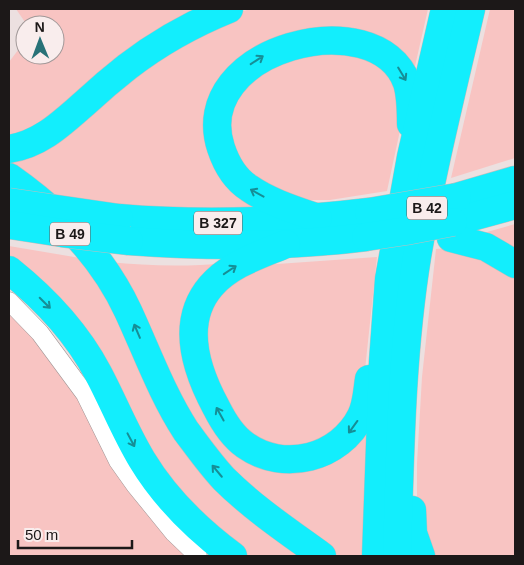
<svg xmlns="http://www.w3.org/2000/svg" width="524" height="565" font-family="Arial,sans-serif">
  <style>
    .green { fill: #f8c4c2 }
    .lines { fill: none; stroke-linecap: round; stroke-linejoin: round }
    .street-casing { stroke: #a09595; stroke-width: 19 }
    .highway-casing { stroke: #bfbebe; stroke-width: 29 }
    .street { stroke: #fff; stroke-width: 18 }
    .highway { stroke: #12eefd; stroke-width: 28 }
    .highway-bridge-casing { stroke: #bfbebe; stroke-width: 29; stroke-linecap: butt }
    .highway-bridge { stroke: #12eefd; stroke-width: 28 }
    .oneway { stroke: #168e96 }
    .labels { text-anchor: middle; stroke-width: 4.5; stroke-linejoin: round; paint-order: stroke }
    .shield { fill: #f9eded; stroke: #5e5858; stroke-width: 1 }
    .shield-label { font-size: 14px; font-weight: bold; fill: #1c1818 }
  </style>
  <rect width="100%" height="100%" fill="#ece0e0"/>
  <g class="green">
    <path d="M16,9H212L77,102L9,142V62L25,41V55H55V25H27Z"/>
    <path d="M251,9H428L413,75L406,63L283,39L211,127L277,211L142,208L52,196L9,165V158L134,71L239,12Z"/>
    <path d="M490,9H515V158L451,178Z"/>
    <path d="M345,47L395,74L401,126L387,191L330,200H310L292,198L259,186L226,142L236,91L256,69Z"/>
    <path d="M515,224V258L473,236Z"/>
    <path d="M9,246L92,260L164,408L308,556H247L190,509L9,260Z"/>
    <path d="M436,249C465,247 491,263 515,276V556H428L417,517V463L422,377Z"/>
    <path d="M377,257L362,398L328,444L270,450L229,414L201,340L218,290L263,265Z"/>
    <path d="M109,262C148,266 187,267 226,263L191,369L279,468L370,407L367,556H339L295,528L264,504L193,422Z"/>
    <path d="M9,308L37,337L191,556H9Z"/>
  </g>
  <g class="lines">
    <defs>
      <path id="street" d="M9,301L40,333L85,394L118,461L135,485L174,533L198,556"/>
      <g id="highway">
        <path d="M9,149C41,144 62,123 86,102C99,90 113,78 127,67C158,43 192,24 229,9"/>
        <path d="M9,177C59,212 102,255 128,311C147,352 162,394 186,431C198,447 210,464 224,479C253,508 289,532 322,556"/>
        <path d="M457,197L515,180"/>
        <path d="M119,218C202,225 286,222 369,212"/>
        <path d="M318,218C295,210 269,202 249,188C235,179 226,163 221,148C188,48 377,0 407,83C411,96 411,110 411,124"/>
        <path d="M453,222L515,205"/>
        <path d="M451,238L486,247L515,264"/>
        <path d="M129,241C208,247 287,247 366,237"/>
        <path d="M286,244C260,255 230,264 211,286C180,322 196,370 216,407C223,421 232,436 245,445C284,473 340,458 361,416C367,404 367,391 369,379"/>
        <path d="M9,270C44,298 77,333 98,373C113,401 125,432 142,460C165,498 198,530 233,556"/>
        <path d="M412,510L413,533L421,556"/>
        <path d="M376,556L383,362L389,279L411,157L445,9"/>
        <path d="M397,556C400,457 401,356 417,257C431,174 452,91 471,9"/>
      </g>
    </defs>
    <use href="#street" class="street-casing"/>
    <use href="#highway" class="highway-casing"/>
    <use href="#street" class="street"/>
    <use href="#highway" class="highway"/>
    <defs>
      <g id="highway-bridge">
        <path d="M9,202L119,218"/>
        <path d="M369,212L457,197"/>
        <path d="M10,225L62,233L129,241"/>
        <path d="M366,237L406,231L453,222"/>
      </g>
    </defs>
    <use href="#highway-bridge" class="highway-bridge-casing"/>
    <use href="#highway-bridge" class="highway-bridge"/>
  </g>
  <defs><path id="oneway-shaft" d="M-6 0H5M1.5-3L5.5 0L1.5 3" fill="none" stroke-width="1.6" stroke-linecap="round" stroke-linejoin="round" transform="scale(1.25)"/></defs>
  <g class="oneway">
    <use href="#oneway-shaft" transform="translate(257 60) rotate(-33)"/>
    <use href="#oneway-shaft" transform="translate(402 74) rotate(59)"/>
    <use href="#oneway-shaft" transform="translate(257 193) rotate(-151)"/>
    <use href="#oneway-shaft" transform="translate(230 270) rotate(-34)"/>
    <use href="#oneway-shaft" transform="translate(45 303) rotate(45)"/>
    <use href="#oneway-shaft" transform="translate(137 331) rotate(-113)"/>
    <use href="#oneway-shaft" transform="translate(220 414) rotate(-119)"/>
    <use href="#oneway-shaft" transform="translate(353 427) rotate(126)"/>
    <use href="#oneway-shaft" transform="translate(131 440) rotate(62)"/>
    <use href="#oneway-shaft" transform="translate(217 471) rotate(-130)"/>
  </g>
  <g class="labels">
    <g class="shield">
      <rect x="407" y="196.5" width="40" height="23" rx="4"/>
      <rect x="194" y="211.5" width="48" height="23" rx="4"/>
      <rect x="50" y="222.5" width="40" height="23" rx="4"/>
    </g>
    <g class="shield-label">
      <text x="427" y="213">B 42</text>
      <text x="218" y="228">B 327</text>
      <text x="70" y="239">B 49</text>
    </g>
  </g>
  <rect width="524" height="565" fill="none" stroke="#1c1818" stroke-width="20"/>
  <g transform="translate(40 40) rotate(359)"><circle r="24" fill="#f9eded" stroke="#a19898"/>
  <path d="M0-4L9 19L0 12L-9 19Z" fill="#287278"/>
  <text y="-8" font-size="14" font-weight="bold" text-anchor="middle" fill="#1c1818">N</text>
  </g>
  <path d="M18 540v8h114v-8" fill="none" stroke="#1c1818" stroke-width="2.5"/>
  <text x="25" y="540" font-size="15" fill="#1c1818" stroke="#f9eded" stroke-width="4" paint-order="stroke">50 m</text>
</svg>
